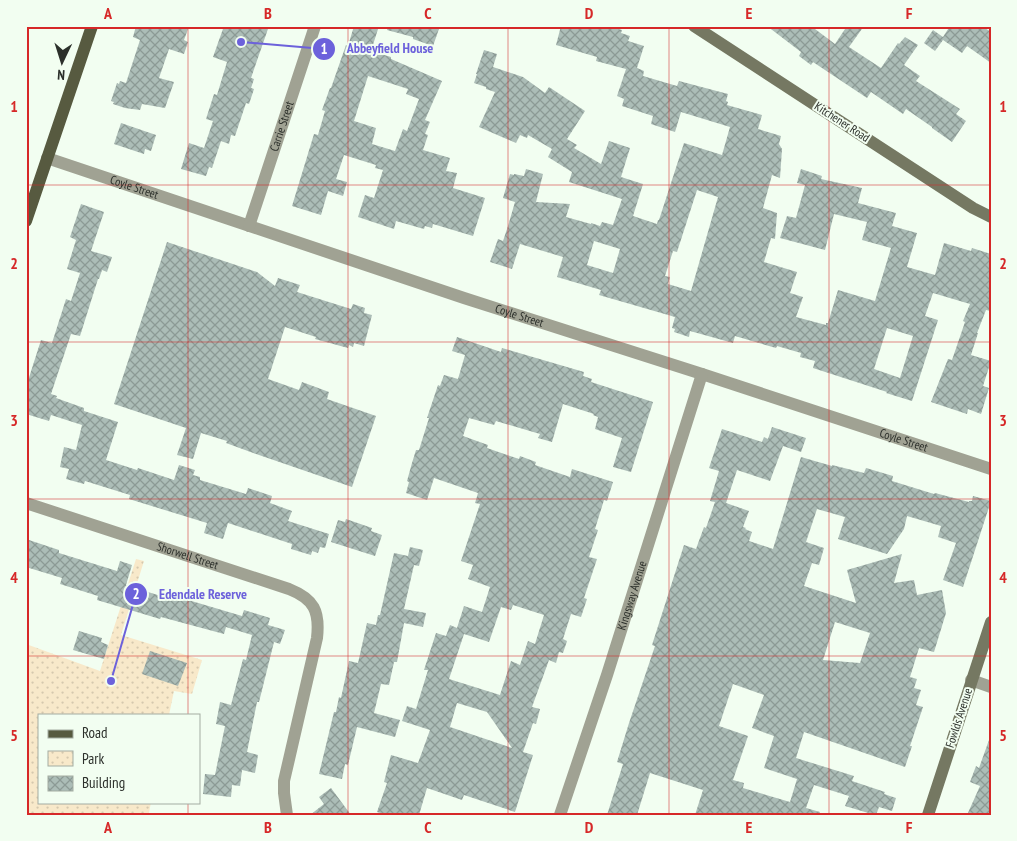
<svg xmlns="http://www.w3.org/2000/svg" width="1017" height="841" font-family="'PT Sans Narrow',sans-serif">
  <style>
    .park { fill: url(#park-dots) }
    .building { fill: url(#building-cross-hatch); fill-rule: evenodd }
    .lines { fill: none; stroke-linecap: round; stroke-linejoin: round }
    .street { stroke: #a0a293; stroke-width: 12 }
    .secondary { stroke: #757862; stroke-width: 12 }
    .primary { stroke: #575a40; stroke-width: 12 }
    .grid { fill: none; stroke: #d62828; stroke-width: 1; stroke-opacity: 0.55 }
    .labels { text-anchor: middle; stroke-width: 4; stroke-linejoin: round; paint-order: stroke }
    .street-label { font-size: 12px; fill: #2c302b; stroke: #f2fef1 }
    .leader { fill: none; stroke: #6c61db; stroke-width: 2 }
    .callout-dot { fill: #6c61db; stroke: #f2fef1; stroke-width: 2 }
    .mark-label { font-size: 15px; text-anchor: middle; font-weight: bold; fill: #fff }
    .callout-label { font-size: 14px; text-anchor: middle; font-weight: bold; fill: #6c61db; stroke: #f2fef1; stroke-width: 4; stroke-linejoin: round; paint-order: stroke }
    .neatline { fill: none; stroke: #d62828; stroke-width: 2 }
    .grid-label { font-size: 16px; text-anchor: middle; font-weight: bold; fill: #d62828 }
  </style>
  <defs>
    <pattern id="park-dots" width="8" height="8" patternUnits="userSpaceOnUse" patternTransform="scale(1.25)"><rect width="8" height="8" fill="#f8e9ca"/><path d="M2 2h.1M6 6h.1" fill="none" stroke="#d5c8ae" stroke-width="1.8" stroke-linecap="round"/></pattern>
    <pattern id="building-cross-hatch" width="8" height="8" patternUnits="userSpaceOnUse" patternTransform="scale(1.25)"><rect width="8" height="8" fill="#acbdb7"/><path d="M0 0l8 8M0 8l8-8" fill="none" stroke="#8c9a95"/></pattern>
  </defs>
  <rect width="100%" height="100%" fill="#f2fef1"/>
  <path class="park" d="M136,559L144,561L121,635L202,660L192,694L174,691L169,715H39V802H151L149,813L146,815H26V644L100,671Z"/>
  <g class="building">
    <path d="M136,26H181L188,29L184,40L188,42L184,54L169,49L159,78L174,82L165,108L142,104L140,110L125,108L113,104L114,102L111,101L117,83L119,84L120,81L126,83L140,40L133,37Z"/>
    <path d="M224,26H269L251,78L254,79L251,88L254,89L249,104L246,103L235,136L231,135L229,144L221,141L212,168L209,167L206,176L181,169L189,143L204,148L213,121L206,119L214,94L217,95L227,62L213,57Z"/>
    <path d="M354,26H379L371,51L391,57V59L442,81L425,120L430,122L425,134L428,135L423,150L450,158L446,171L457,173L453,188L485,198L473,236L433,224L432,228L425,226L424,229L396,221L394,229L358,217L365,195L374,198L383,170L375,168L376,165L344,155L336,179L347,182L343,196L328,191L321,215L292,206L314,134L318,135L325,111L322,110L330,88H331L346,45L348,46ZM368,76L408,89L406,94L419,99L407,131L403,129L395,151L372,144L376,128L354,121Z"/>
    <path d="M388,26H440L433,46L413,39V37L387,30Z"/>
    <path d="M561,26H608L622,30L621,33L630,36L628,41L644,46L637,68L644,71L643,76L677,86L679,81L728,94L726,101L728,102L727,105L762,115L758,129L781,136L779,144L782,149L780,178L772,175L763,208L777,213L775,239L771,238L764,262L797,272L790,293L803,297L796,317L826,325V323H828L838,290L875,301L891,248L862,240L867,222L834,214L825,250L780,238L787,216L796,218L805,185L797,183L801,169L822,176L821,179L862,188L858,203L896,213L892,226L917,233L907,267L935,275L944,243L971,251L972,248L991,254V311L986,310L977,333H978L971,355L991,361L983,386L989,388L981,414L968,409L967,414L931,402L948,359L952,360L965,322L963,321L970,304L933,293L925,316L938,320L912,401L886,393L887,392L813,368L815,361L800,357L801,353L777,346L776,348L735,336L733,343L690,331L689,337L674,332L675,329L672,328L675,317L599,295L601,290L557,277L563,257L520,244L512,269L490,262L498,239L503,241L508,226L515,202L503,198L510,174L514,175V174L524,176L526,169L543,174L536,202L570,204L566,217L591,224V223L600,226L602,222L613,225L622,199L569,182L572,172L548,157L552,149L528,135L527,138L520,135L516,143L479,127L495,92L486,89V87L474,83L477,74H476L484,50L497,54L493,67L523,77L545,93L549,87L585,111L567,139L577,145L574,148L601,164L609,141L630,148L621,177L643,184L633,216L657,224L658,220H659L684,143L722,155L730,127L681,112L675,132L651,124L653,116L622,106L624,99L617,96L626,69L596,61L597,57L556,45ZM697,190L718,197L691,291L668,284L670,277L665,276L673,251L677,252ZM594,241L620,249L613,273L587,265ZM887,328L913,336L900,378L874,369Z"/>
    <path d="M767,26H811L835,44L847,26H864L849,47L881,68L898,43L899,44L905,37L918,45L904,65L920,76L916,81L960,109L956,114L966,121L952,142L932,128V127L906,109L903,114L871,92L867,98L813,62L811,65L799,56L801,52Z"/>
    <path d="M950,26H982L991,32V63L967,46L962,53L943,40L935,51L924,43L933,30L943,37Z"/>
    <path d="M121,123L156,135L151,151L145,149L144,154L114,144Z"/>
    <path d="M81,204L104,212L91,251L112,257L107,272L102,270L99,279H98L80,336L71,334L51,394L57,396L56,398L84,408V411L118,422L106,460L137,470L138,468L174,480L179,465L195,470L193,475L200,477V480L246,494L248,488L272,496L270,503L292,511L288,521L329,534L325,548L320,547L318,553L312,551L311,555L291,549L292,544L228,523L223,539L204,533L207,523L129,499L130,495L85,481L84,484L66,479L69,469L60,467L64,447L76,450L82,425L51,415L49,421L26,414V387L41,340L52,343L66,299L71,301L80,273L67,269L76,240L70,237Z"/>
    <path d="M167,242L257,272L275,286L278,278L300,285L297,292L351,309L353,304L365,308L364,313L372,315L364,346L354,343L353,347L349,345L348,348L315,339L316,337L285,327L268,379L299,390L302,382L329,392L327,399L376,416L352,487L259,455L226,443L227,441L201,433L193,459L177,455L186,428L114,404Z"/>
    <path d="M457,337L501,352L502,348L584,372L583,376L592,379L591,382L653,402L631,472L613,467L622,438L595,429L598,417L593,415L594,414L563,404L552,442L538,438L540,434L496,421L494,425L469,418L463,436L488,445L487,448L519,459L520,456L536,462L535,465L570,477L572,469L613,482L607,501L604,500L595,529L598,530L589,557L597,559L584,598L587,599L581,617L571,614L563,639L567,641L563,653L559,652L556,663L549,660L532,707L540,709L536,724L533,723L523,752L533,755L515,812L464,795L462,800L427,788L419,815H386L377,812L387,783L384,782L391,755L418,763L430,730L402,721L407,706L416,709L428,670H424L436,633L446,636L450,625L457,628L464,606L482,612L490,587L468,579L473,565L461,561L480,504L475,503L478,493L434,478L427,500L406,493L409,482L407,481L412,463L416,450H419L429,418H427L438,385L440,386L444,375L458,379L465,355L452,351ZM513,605L544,615L535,644L528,641L520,665L511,661L500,695L449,679L464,634L489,642L501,607L511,610ZM457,703L487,712L512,748L450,727Z"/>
    <path d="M772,427L806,438L801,452L783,446L770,481L737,470L726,503L749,511L743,527L746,528L745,529L752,532L749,541L773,549L801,457L832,466V465L864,473L866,468L893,476L892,481L934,494L935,493L969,502V501H972L973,496L991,501L963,587L943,580L956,543L938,537L941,526L907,516L904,529L887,554L838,539L845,517L817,509L806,542L824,548L819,565L812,563L804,586L856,603L847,570L902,554L894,583L914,580L917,595L942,590L946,613L934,652L919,648L910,677L917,679L914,688L921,690L916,705L923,707L910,746H912L905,767L804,732L796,758L854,776L852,781L885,792L884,794L896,798L892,811L879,807L876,815H875L845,806L849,796L814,785L806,808L820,812L819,815H695L703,790L650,773L637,815H607L623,764L617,762L629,723L655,646L652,645L684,545L696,549L704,527L706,528L715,502L710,501L719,471L709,468L722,429L762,442L764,437L768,439ZM835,622L870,633L860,663L823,660ZM733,684L764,695L752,728L774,736L764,768L797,779L790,802L743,788L744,783L733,780L748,736L719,726Z"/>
    <path d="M346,519L372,528L371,531L382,535L375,556L331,542L338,520L345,522Z"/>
    <path d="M26,539L59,550V553L117,571L120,561L132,565L126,585L167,598L168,594L242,616L244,610L270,618L268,625L285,630L280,644L274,642L259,702H257L247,752L258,755L255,773L242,770L240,786L232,785L231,797L203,794L205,774L215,775L225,726L216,724L220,702L231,705L243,659L246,660L252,635L226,627L224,634L161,617L160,619L97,600L98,596L60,584L62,578L26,567Z"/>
    <path d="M410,547L423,550L419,566L414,565L404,609L426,613L423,627L404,623L397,662H394L389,685L381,684L374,713L400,720L395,737L357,727L348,765L345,764L342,779L319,774L334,712H336L339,697L341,698L349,661L358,663L367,623L376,625L378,615H380L394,553L408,556Z"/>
    <path d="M79,631L102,638L101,642L108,645L104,659L73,650Z"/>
    <path d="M150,651L187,663L178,686L142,674Z"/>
    <path d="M989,740H991V815H967L980,786L970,782L976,766L979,768Z"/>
    <path d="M331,788L351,815H310L324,804L319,797Z"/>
  </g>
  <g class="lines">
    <g class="street">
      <path id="s1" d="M47,158L464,298L702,374L991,469"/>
      <path id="s2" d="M249,226L315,26"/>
      <path id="s3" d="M26,503L289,589C314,599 320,611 317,638L284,781V793L287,815"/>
      <path d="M971,680L991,687"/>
      <path id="s4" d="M560,815L607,675L702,374"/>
    </g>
    <g class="secondary">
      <path d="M694,26L973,208L991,217"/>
      <path d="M928,815L991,622"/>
    </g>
    <path class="primary" d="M26,221L92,26"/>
  </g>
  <path class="grid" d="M188,26V715M348,26V815M508,26V815M669,26V815M829,26V815M26,185H991M26,342H991M26,499H991M26,656H991M188,802V815"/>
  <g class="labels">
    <g class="street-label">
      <text transform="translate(842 122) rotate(33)" y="4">Kitchener Road</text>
      <text dy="4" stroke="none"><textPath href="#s2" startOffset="105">Carrie Street</textPath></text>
      <text dy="4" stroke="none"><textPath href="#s1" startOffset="92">Coyle Street</textPath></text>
      <text dy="4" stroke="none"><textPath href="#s1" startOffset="498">Coyle Street</textPath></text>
      <text dy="4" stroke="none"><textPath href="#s1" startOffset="902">Coyle Street</textPath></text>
      <text dy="4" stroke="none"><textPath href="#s3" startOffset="170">Shorwell Street</textPath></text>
      <text dy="4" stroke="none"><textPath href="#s4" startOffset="231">Kingsway Avenue</textPath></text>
      <text transform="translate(959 718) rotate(-72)" y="4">Fowlds Avenue</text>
    </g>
  </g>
  <path class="leader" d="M241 42L324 49M111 681L136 594"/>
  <g class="callout-dot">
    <circle cx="241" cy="42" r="5"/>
    <circle cx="111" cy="681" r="5"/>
    <circle cx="324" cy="49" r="12"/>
    <circle cx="136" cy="594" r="12"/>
  </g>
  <g class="mark-label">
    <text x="324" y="54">1</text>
    <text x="136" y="599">2</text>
  </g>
  <g class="callout-label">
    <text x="390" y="53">Abbeyfield House</text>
    <text x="203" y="599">Edendale Reserve</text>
  </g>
  <rect width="1017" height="841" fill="none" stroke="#f2fef1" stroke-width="55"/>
  <rect x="38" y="714" width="162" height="90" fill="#f2fef1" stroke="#a3aca2"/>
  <rect x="48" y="730" width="25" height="8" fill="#575a40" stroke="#a3aca2"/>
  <text x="82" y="738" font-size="15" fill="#2c302b">Road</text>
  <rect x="48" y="751" width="25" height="15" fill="url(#park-dots)" stroke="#a3aca2"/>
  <text x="82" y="764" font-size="15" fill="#2c302b">Park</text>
  <rect x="48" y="776" width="25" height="15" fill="url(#building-cross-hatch)" stroke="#a3aca2"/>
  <text x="82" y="788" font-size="15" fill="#2c302b">Building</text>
  <g transform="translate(62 62) rotate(184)" stroke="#f2fef1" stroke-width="4" paint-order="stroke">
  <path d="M0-4L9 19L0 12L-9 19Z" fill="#2c302b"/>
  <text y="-8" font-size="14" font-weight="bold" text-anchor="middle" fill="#2c302b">N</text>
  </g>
  <rect x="28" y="28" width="962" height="786" class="neatline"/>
  <g class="grid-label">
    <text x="108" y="19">A</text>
    <text x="268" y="19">B</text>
    <text x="428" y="19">C</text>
    <text x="589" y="19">D</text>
    <text x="749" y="19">E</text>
    <text x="909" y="19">F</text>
    <text x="14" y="112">1</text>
    <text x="1003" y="112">1</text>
    <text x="14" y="269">2</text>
    <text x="1003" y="269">2</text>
    <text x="14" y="426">3</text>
    <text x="1003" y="426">3</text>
    <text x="14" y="583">4</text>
    <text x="1003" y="583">4</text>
    <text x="14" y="741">5</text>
    <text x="1003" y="741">5</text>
    <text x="108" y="833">A</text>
    <text x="268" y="833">B</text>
    <text x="428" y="833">C</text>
    <text x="589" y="833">D</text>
    <text x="749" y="833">E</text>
    <text x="909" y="833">F</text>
  </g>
</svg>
